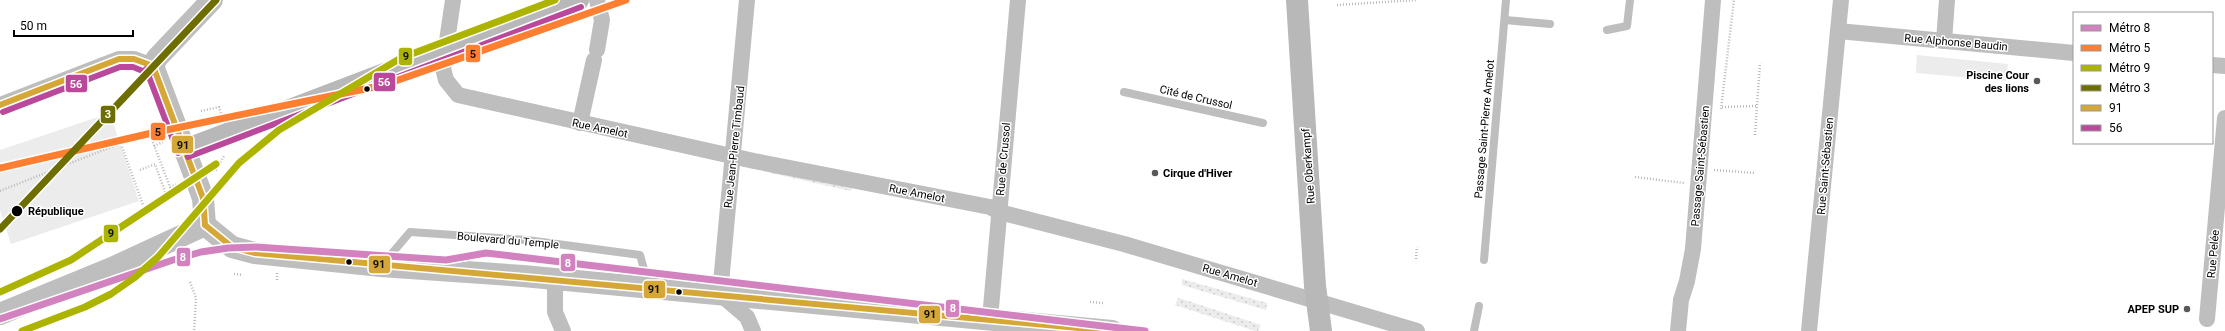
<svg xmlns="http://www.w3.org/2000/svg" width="2225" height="331" font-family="Roboto,sans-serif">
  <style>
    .grass { fill: url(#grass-dots) }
    .garden { fill: #ececec }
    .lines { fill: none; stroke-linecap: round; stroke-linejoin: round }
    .path { stroke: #b9b9b9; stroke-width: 2.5; stroke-dasharray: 1 2; stroke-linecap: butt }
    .lane { stroke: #bebebe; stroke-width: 8 }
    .street { stroke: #bebebe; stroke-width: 16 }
    .secondary { stroke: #b8b8b8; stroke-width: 22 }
    .primary { stroke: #bebebe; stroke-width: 22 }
    .bus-1-casing { stroke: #fff; stroke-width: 9 }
    .bus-2-casing { stroke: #fff; stroke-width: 9 }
    .bus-1 { stroke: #d5a737; stroke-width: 6 }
    .bus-2 { stroke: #ba499b; stroke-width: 6 }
    .metro-1-casing { stroke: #fff; stroke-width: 10 }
    .metro-2-casing { stroke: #fff; stroke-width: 10 }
    .metro-3-casing { stroke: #fff; stroke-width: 10 }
    .metro-4-casing { stroke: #fff; stroke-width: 10 }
    .metro-1 { stroke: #d282be; stroke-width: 7 }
    .metro-2 { stroke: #ff7f32; stroke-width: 7 }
    .metro-3 { stroke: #adb400; stroke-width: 7 }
    .metro-4 { stroke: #6e6e00; stroke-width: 7 }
    .poi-dot { fill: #595959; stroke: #fff; stroke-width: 1.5 }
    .bus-dot { fill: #000; stroke: #fff; stroke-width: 1.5 }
    .labels { text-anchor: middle; stroke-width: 3; stroke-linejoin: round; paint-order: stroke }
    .street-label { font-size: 11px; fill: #000; stroke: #fff }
    .poi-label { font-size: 11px; font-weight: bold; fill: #000; stroke: #fff; text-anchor: end }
    .stop-label { font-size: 11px; font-weight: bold; fill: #000; stroke: #fff; text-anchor: start }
    .line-badge { stroke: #fff; stroke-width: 1.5 }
    .badge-label { font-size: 11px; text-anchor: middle; font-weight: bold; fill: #fff }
    .pale-badge-label { font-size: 11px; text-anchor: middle; font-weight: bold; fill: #111 }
  </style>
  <defs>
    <pattern id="grass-dots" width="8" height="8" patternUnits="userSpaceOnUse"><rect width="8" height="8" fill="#ececec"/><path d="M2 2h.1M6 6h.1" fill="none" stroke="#c9c9c9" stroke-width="1.8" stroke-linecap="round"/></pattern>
  </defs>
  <rect width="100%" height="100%" fill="#fff"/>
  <g class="grass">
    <path d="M770,171L852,188L851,191L770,173Z"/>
    <path d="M1182,279L1267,303L1266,310L1182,285Z"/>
    <path d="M1178,298L1185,300L1261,325L1258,331H1255L1175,305Z"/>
  </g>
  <g class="garden">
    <path d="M1917,55L2008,64L2006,81L1916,73Z"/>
    <path d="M110,113L139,201L11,244L0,210V150Z"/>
  </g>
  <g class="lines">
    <g class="path">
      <path d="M613,4L624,0"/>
      <path d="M1337,5L1416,0"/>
      <path d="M1722,107L1756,106"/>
      <path d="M1721,109L1734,0"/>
      <path d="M201,111L219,107L222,117"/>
      <path d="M1755,135L1760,63"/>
      <path d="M121,144L143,205"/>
      <path d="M154,146L163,142"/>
      <path d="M140,170L155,164L167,197"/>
      <path d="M1714,170L1755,173"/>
      <path d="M213,171L216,170L224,156"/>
      <path d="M1635,177L1684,183"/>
      <path d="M0,191L149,132L170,187L178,184"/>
      <path d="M1416,259L1417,247"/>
      <path d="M234,274L243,275"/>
      <path d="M277,280V273"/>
      <path d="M190,282L196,298L194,331"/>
      <path d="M1090,302L1103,303"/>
    </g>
    <g class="lane">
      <path d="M1505,20L1550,24"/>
      <path d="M1607,30L1627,26L1630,0"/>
      <path d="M1124,92L1263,123"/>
      <path d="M1484,260L1506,0"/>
      <path d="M383,264L410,232L527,240L640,255L649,287"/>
      <path d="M1474,331L1479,306"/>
    </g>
    <g class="street">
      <path d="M453,0L443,68L446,80L458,95L754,161L990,207L999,212L1124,244L1417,331"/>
      <path d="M747,0L720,294L747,317L753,331"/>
      <path d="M1838,31L2074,53"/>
      <path d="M1944,41L1947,0"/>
      <path d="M597,50L602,20L597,0"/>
      <path d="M2212,65L2225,66"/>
      <path d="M0,105L119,59H134L153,66"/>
      <path d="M580,123L594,60"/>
      <path d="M555,280V312L563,331"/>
      <path d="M990,319L1018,0"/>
      <path d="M2207,319L2225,118"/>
      <path d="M1678,331L1681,300L1687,281L1693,249L1713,0"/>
      <path d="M1809,331L1841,0"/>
    </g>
    <g class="secondary">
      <path d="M1297,0L1315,286L1321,331"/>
      <path d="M185,150L578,0"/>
    </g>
    <g class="primary">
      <path d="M205,225L232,247L255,253L381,266L523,276L1112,331"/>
      <path d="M205,225L203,198L153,66L157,58L212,0"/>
      <path d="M0,314L112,268L205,225"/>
    </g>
    <defs>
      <g id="bus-1">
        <path d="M153,66L203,198L205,225"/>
        <path d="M0,105L119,59H134L153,66"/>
        <path d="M205,225L232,247L255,253L1112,331"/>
      </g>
      <g id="bus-2">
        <path d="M146,69L178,153"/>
        <path d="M3,112L120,67H133L150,74"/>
        <path d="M188,157L581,7"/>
      </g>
    </defs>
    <use href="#bus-1" class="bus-1-casing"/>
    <use href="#bus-2" class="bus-2-casing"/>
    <use href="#bus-1" class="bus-1"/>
    <use href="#bus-2" class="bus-2"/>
    <defs>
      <path id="metro-1" d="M0,319L173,260L201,252L228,248L256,247L446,260L486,253L1145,331"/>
      <path id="metro-2" d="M0,168L152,133L384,85L626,0"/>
      <g id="metro-3">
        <path d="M0,292L71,260L216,164"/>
        <path d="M22,331L85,307L111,294L134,278L158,257L239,163L279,130L401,58L555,0"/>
      </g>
      <path id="metro-4" d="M0,229L216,0"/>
    </defs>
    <use href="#metro-1" class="metro-1-casing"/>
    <use href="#metro-2" class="metro-2-casing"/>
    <use href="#metro-3" class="metro-3-casing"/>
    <use href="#metro-4" class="metro-4-casing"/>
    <use href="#metro-1" class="metro-1"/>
    <use href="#metro-2" class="metro-2"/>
    <use href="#metro-3" class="metro-3"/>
    <use href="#metro-4" class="metro-4"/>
  </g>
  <g class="poi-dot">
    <circle cx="2037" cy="81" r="4"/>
    <circle cx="1155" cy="173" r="4"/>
    <circle cx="2187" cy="309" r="4"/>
  </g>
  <g class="bus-dot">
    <circle cx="367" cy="89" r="3.5"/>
    <circle cx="17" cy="211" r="6"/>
    <circle cx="349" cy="262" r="3.5"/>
    <circle cx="679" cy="292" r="3.5"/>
  </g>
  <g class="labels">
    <g class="street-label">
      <text transform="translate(1956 42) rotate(5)" y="4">Rue Alphonse Baudin</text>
      <text transform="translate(1196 97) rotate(13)" y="4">Cité de Crussol</text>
      <text transform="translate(600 128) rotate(12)" y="4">Rue Amelot</text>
      <text transform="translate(1484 129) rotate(-85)" y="4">Passage Saint-Pierre Amelot</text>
      <text transform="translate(734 147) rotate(-84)" y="4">Rue Jean-Pierre Timbaud</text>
      <text transform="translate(1003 159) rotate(-85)" y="4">Rue de Crussol</text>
      <text transform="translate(1308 166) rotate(-94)" y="4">Rue Oberkampf</text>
      <text transform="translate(1700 166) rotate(-85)" y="4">Passage Saint-Sébastien</text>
      <text transform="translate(1825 166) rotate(-85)" y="4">Rue Saint-Sébastien</text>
      <text transform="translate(917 193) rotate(11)" y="4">Rue Amelot</text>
      <text transform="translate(508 240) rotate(5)" y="4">Boulevard du Temple</text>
      <text transform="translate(2213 254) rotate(-85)" y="4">Rue Pelée</text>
      <text transform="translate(1230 275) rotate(16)" y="4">Rue Amelot</text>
    </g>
    <g class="poi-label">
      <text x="2029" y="79">Piscine Cour<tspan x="2029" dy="13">des lions</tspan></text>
      <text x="1163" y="177" text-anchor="start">Cirque d'Hiver</text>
      <text x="2179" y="313">APEP SUP</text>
    </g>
    <g class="stop-label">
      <text x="28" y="215">République</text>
    </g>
  </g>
  <g class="line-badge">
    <rect x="465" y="44" width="16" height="19" rx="4" fill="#ff7f32"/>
    <rect x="398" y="47" width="15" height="19" rx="4" fill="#adb400"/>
    <rect x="373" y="72" width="23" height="20" rx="4" fill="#ba499b"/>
    <rect x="65" y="74" width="23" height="19" rx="4" fill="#ba499b"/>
    <rect x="100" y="105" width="16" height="19" rx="4" fill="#6e6e00"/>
    <rect x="150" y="122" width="16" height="19" rx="4" fill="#ff7f32"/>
    <rect x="171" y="135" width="23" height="19" rx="4" fill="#d5a737"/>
    <rect x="103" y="224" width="16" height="19" rx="4" fill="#adb400"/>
    <rect x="176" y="247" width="15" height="20" rx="4" fill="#d282be"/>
    <rect x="560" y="253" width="16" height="19" rx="4" fill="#d282be"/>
    <rect x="368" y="255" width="23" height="19" rx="4" fill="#d5a737"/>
    <rect x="643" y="280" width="23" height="19" rx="4" fill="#d5a737"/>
    <rect x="945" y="299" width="15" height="19" rx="4" fill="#d282be"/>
    <rect x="918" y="305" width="23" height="19" rx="4" fill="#d5a737"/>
  </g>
  <g class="badge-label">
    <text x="384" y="86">56</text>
    <text x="76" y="88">56</text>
    <text x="108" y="118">3</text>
    <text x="183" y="261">8</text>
    <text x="568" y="267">8</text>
    <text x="953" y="312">8</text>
  </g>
  <g class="pale-badge-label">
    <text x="473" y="58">5</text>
    <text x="406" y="60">9</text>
    <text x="158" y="136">5</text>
    <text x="183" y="149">91</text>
    <text x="111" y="237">9</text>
    <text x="379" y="268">91</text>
    <text x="654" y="293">91</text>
    <text x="930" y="318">91</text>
  </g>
  <rect x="2073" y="12" width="140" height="132" fill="#ffffff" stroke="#999999"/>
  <rect x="2081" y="25" width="20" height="6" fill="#d282be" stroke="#999999"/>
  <text x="2109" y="32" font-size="12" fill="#000000">Métro 8</text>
  <rect x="2081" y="45" width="20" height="6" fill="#ff7f32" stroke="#999999"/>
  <text x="2109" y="52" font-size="12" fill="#000000">Métro 5</text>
  <rect x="2081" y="65" width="20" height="6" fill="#adb400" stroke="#999999"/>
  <text x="2109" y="72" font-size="12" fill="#000000">Métro 9</text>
  <rect x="2081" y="85" width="20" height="6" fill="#6e6e00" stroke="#999999"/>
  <text x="2109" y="92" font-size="12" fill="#000000">Métro 3</text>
  <rect x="2081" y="105" width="20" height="6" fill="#d5a737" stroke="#999999"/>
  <text x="2109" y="112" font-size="12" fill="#000000">91</text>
  <rect x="2081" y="125" width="20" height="6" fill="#ba499b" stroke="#999999"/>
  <text x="2109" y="132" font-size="12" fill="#000000">56</text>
  <path d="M14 30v6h119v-6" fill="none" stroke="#000000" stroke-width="2"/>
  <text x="20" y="30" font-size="12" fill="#000000" stroke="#ffffff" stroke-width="3" paint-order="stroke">50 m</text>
</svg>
